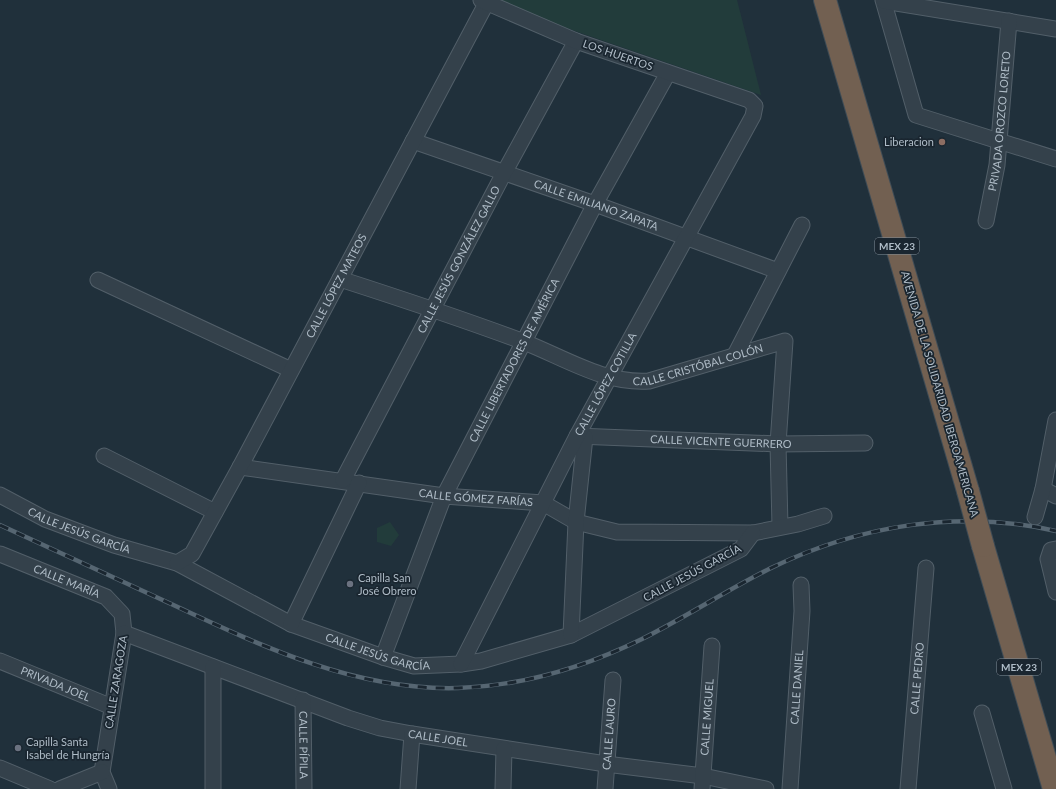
<svg xmlns="http://www.w3.org/2000/svg" width="1056" height="789" font-family="Lato,sans-serif">
  <style>
    .green { fill: #223c3b }
    .lines { fill: none; stroke-linecap: round; stroke-linejoin: round }
    .minor-casing { stroke: #525f69; stroke-width: 17 }
    .highway-casing { stroke: #3f4c56; stroke-width: 24 }
    .minor { stroke: #34414b; stroke-width: 15 }
    .highway { stroke: #726051; stroke-width: 22 }
    .rail-casing { stroke: #566672; stroke-width: 4.5 }
    .rail { stroke: #1a2630; stroke-width: 3; stroke-dasharray: 9; stroke-linecap: butt }
    .highway-bridge-casing { stroke: #3f4c56; stroke-width: 24; stroke-linecap: butt }
    .highway-bridge { stroke: #726051; stroke-width: 22 }
    .education-dot { fill: #8d6e63; stroke: #1a2630; stroke-width: 1.5 }
    .worship-dot { fill: #6b7280; stroke: #1a2630; stroke-width: 1.5 }
    .labels { text-anchor: middle; stroke-width: 3.5; stroke-linejoin: round; paint-order: stroke }
    .shield { fill: #1a2630; stroke: #828f9a; stroke-width: 1 }
    .shield-label { font-size: 10px; font-weight: bold; fill: #afbcc7 }
    .street-label { font-size: 11px; fill: #afbcc7; stroke: #1a2630 }
    .poi-label { font-size: 11px; fill: #afbcc7; stroke: #1a2630; text-anchor: start }
  </style>
  <rect width="100%" height="100%" fill="#20303b"/>
  <g class="green">
    <path d="M485,0H737L761,95Z"/>
    <path d="M390,522L399,535L391,546L377,542V528Z"/>
  </g>
  <g class="lines">
    <defs>
      <g id="minor">
        <path d="M883,0L916,115L1056,159"/>
        <path d="M884,1L1056,29"/>
        <path id="s1" d="M413,141L595,204L778,271"/>
        <path id="s2" d="M986,221L997,165L1009,21"/>
        <path id="s3" d="M340,279C402,299 463,319 524,342C565,358 604,384 649,381L785,341L778,444L780,526"/>
        <path d="M98,280L291,370"/>
        <path d="M735,355L802,225"/>
        <path id="s4" d="M577,436L778,444L865,443"/>
        <path d="M104,456L215,512"/>
        <path id="s5" d="M240,467L444,496L543,503L576,522L617,532L753,533L798,524L824,516"/>
        <path id="s6" d="M343,480L504,173L576,41"/>
        <path d="M1043,489L1056,496"/>
        <path id="s7" d="M0,495L45,519L114,545L177,563L291,624L383,657L414,666L461,664L481,661L571,635L741,549L753,533"/>
        <path d="M1035,517L1043,489L1056,420"/>
        <path d="M1056,549L1051,550L1048,559L1056,592"/>
        <path id="s8" d="M0,554L106,597L122,614L124,633L102,772L109,789"/>
        <path id="s9" d="M177,563L192,554L240,467L487,2"/>
        <path d="M291,624L359,483"/>
        <path id="s10" d="M124,633L348,718L380,728L412,734L606,764L703,776L766,789"/>
        <path d="M571,635L576,522L585,437"/>
        <path id="s11" d="M383,657L444,496L595,204L668,73"/>
        <path id="s12" d="M0,661L112,707"/>
        <path id="s13" d="M461,664L577,436L753,116L755,106L749,100L576,41L481,0"/>
        <path id="s14" d="M303,700L304,789"/>
        <path d="M982,713L1004,789"/>
        <path d="M0,768L50,789"/>
        <path d="M60,789L102,772"/>
        <path d="M213,789V667"/>
        <path d="M408,789L412,734"/>
        <path d="M503,789L504,749"/>
        <path id="s15" d="M605,789L613,680"/>
        <path id="s16" d="M702,789L712,646"/>
        <path id="s17" d="M790,789L802,611L801,585"/>
        <path id="s18" d="M908,789L926,568"/>
      </g>
      <g id="highway">
        <path d="M825,0L968,491"/>
        <path d="M983,546L1054,789"/>
      </g>
    </defs>
    <use href="#minor" class="minor-casing"/>
    <use href="#highway" class="highway-casing"/>
    <use href="#minor" class="minor"/>
    <use href="#highway" class="highway"/>
    <defs>
      <path id="rail" d="M0,525C56,551 113,577 169,603C261,646 355,691 458,688C523,686 585,667 642,639C686,617 727,590 771,568C860,525 959,509 1056,531"/>
    </defs>
    <use href="#rail" class="rail-casing"/>
    <use href="#rail" class="rail"/>
    <defs>
      <path id="highway-bridge" d="M968,491L983,546"/>
    </defs>
    <use href="#highway-bridge" class="highway-bridge-casing"/>
    <use href="#highway-bridge" class="highway-bridge"/>
  </g>
  <circle class="education-dot" cx="942" cy="142" r="4"/>
  <g class="worship-dot">
    <circle cx="350" cy="584" r="4"/>
    <circle cx="18" cy="748" r="4"/>
  </g>
  <g class="labels">
    <g class="shield">
      <rect x="875" y="238" width="44" height="16" rx="3"/>
      <rect x="997" y="659" width="44" height="16" rx="3"/>
    </g>
    <g class="shield-label">
      <text x="897" y="250">MEX 23</text>
      <text x="1019" y="671">MEX 23</text>
    </g>
    <g class="street-label">
      <text transform="translate(618 55) rotate(19)" y="4">LOS HUERTOS</text>
      <text dy="4" stroke="none"><textPath href="#s2" startOffset="101">PRIVADA OROZCO LORETO</textPath></text>
      <text dy="4" stroke="none"><textPath href="#s1" startOffset="194">CALLE EMILIANO ZAPATA</textPath></text>
      <text dy="4" stroke="none"><textPath href="#s6" startOffset="249">CALLE JESÚS GONZÁLEZ GALLO</textPath></text>
      <text dy="4" stroke="none"><textPath href="#s9" startOffset="322">CALLE LÓPEZ MATEOS</textPath></text>
      <text dy="4" stroke="none"><textPath href="#s11" startOffset="325">CALLE LIBERTADORES DE AMÉRICA</textPath></text>
      <text dy="4" stroke="none"><textPath href="#s3" startOffset="378">CALLE CRISTÓBAL COLÓN</textPath></text>
      <text dy="4" stroke="none"><textPath href="#s13" startOffset="315">CALLE LÓPEZ COTILLA</textPath></text>
      <text transform="translate(940 394) rotate(74)" y="4">AVENIDA DE LA SOLIDARIDAD IBEROAMERICANA</text>
      <text dy="4" stroke="none"><textPath href="#s4" startOffset="144">CALLE VICENTE GUERRERO</textPath></text>
      <text dy="4" stroke="none"><textPath href="#s5" startOffset="238">CALLE GÓMEZ FARÍAS</textPath></text>
      <text dy="4" stroke="none"><textPath href="#s7" startOffset="87">CALLE JESÚS GARCÍA</textPath></text>
      <text transform="translate(692 573) rotate(-28)" y="4">CALLE JESÚS GARCÍA</text>
      <text dy="4" stroke="none"><textPath href="#s8" startOffset="72">CALLE MARÍA</textPath></text>
      <text dy="4" stroke="none"><textPath href="#s7" startOffset="411">CALLE JESÚS GARCÍA</textPath></text>
      <text dy="4" stroke="none"><textPath href="#s18" startOffset="111">CALLE PEDRO</textPath></text>
      <text transform="translate(116 682) rotate(-81)" y="4">CALLE ZARAGOZA</text>
      <text dy="4" stroke="none"><textPath href="#s12" startOffset="60">PRIVADA JOEL</textPath></text>
      <text dy="4" stroke="none"><textPath href="#s17" startOffset="102">CALLE DANIEL</textPath></text>
      <text dy="4" stroke="none"><textPath href="#s16" startOffset="72">CALLE MIGUEL</textPath></text>
      <text dy="4" stroke="none"><textPath href="#s15" startOffset="55">CALLE LAURO</textPath></text>
      <text dy="4" stroke="none"><textPath href="#s10" startOffset="332">CALLE JOEL</textPath></text>
      <text dy="4" stroke="none"><textPath href="#s14" startOffset="45">CALLE PÍPILA</textPath></text>
    </g>
    <g class="poi-label">
      <text x="934" y="146" text-anchor="end">Liberacion</text>
      <text x="358" y="582">Capilla San<tspan x="358" dy="13">José Obrero</tspan></text>
      <text x="26" y="746">Capilla Santa<tspan x="26" dy="13">Isabel de Hungría</tspan></text>
    </g>
  </g>
</svg>
